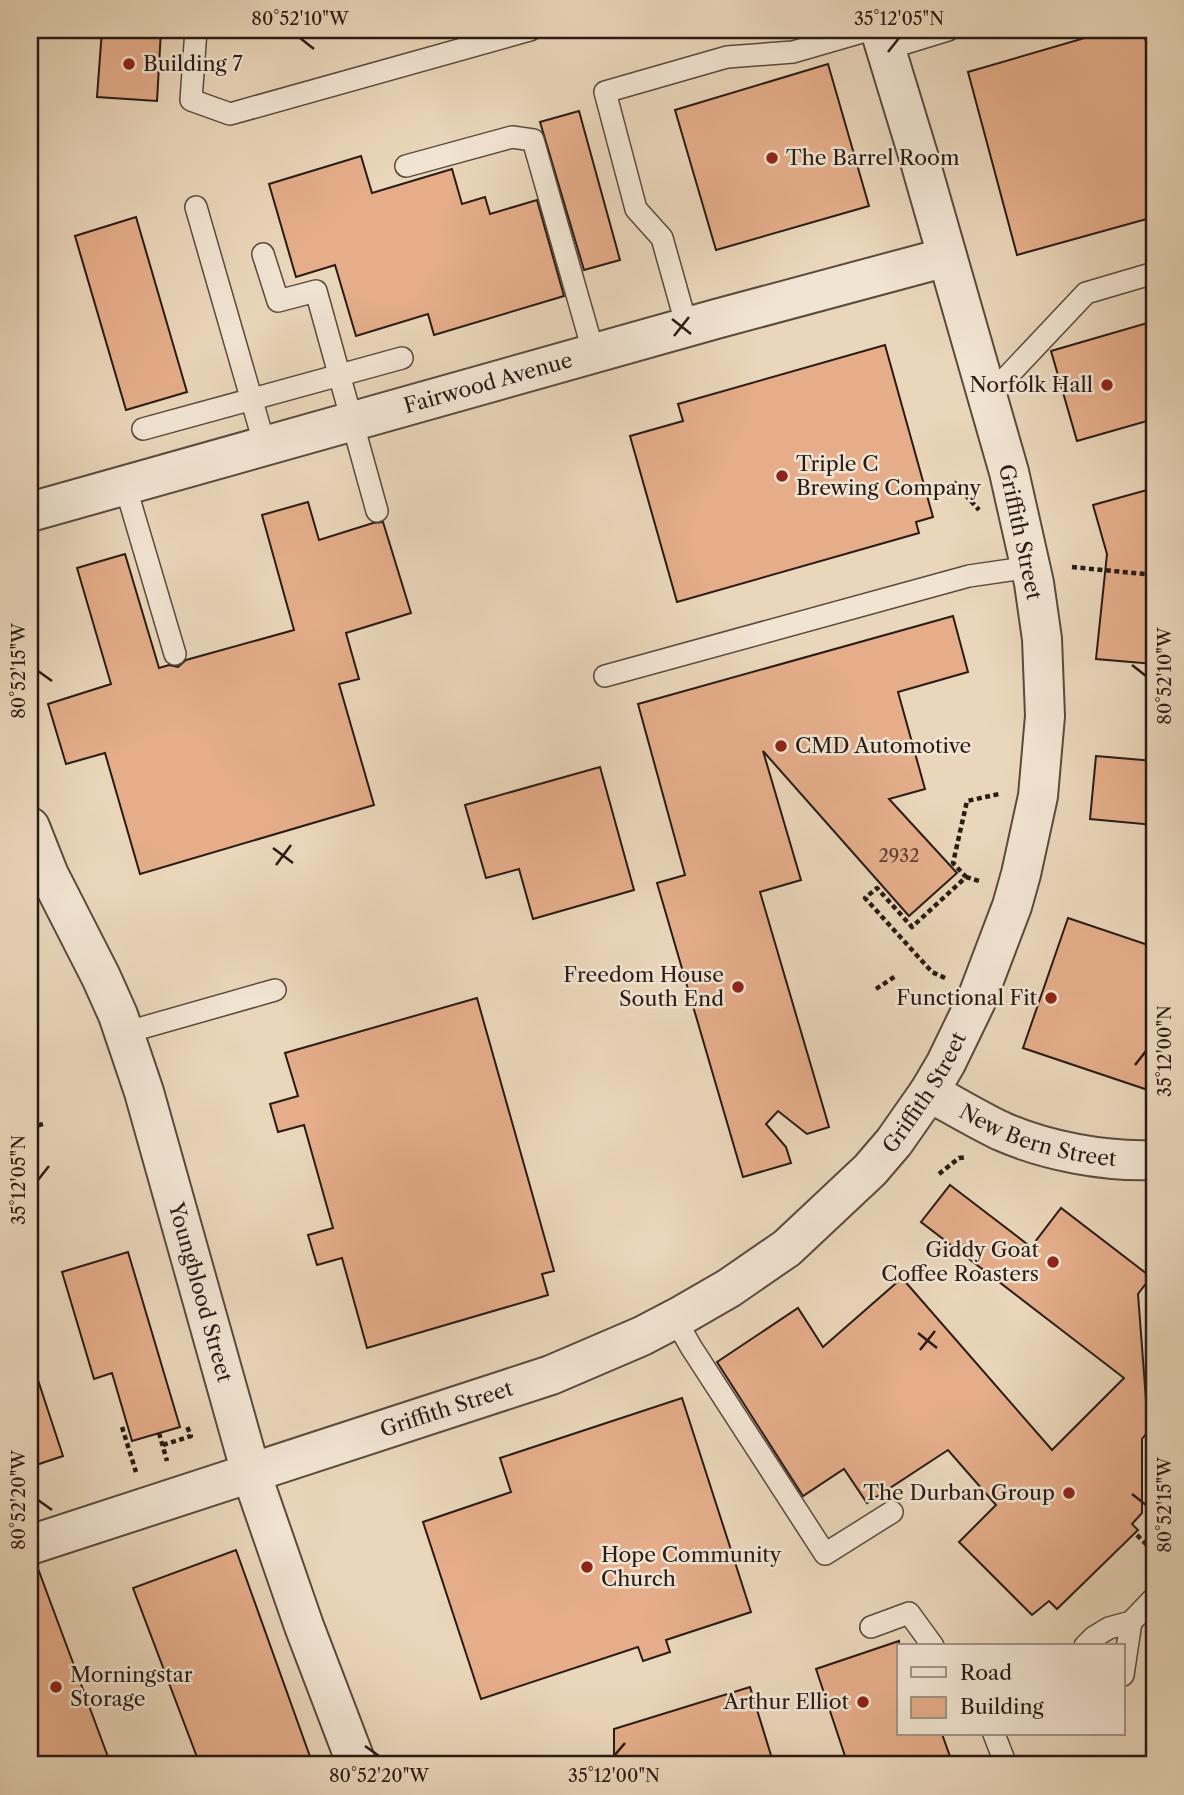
<svg xmlns="http://www.w3.org/2000/svg" width="1184" height="1795" font-family="'Libre Caslon Text',serif">
  <style>
    .building { fill: #e5ad8a; stroke: #291b15; stroke-width: 2 }
    .lines { fill: none; stroke-linecap: round; stroke-linejoin: round }
    .lane-casing { stroke: #594a3e; stroke-width: 24 }
    .street-casing { stroke: #594a3e; stroke-width: 42 }
    .path { stroke: #291b15; stroke-width: 4.5; stroke-dasharray: 5 3.5; stroke-linecap: butt }
    .lane { stroke: #f1e4d2; stroke-width: 21 }
    .street { stroke: #f1e4d2; stroke-width: 38 }
    .ticks { fill: none; stroke: #291b15; stroke-width: 2.5 }
    .poi-dot { fill: #8f2418; stroke: #f1e4d2; stroke-width: 2.5 }
    .labels { text-anchor: middle; stroke-width: 5; stroke-linejoin: round; paint-order: stroke }
    .number-label { font-size: 18px; fill: #584032 }
    .poi-label { font-size: 21px; fill: #291b15; stroke: #f1e4d2; text-anchor: start }
    .street-label { font-size: 21px; fill: #291b15; stroke: #f1e4d2 }
    .neatline { fill: none; stroke: #291b15; stroke-width: 2.5 }
    .ticks-label { font-size: 18px; text-anchor: middle; fill: #291b15 }
  </style>
  <rect width="100%" height="100%" fill="#ead6ba"/>
  <filter id="stains"><feTurbulence type="fractalNoise" baseFrequency=".00286" numOctaves="4"/><feColorMatrix values="0 0 0 0 .2 0 0 0 0 .09 0 0 0 0 .02 0 0 0 .5 -.17"/></filter>
  <radialGradient id="worn" r=".72"><stop offset=".6" stop-color="#630" stop-opacity="0"/><stop offset="1" stop-color="#630" stop-opacity=".3"/></radialGradient>
  <g class="building">
    <path d="M102,30H161L157,101L97,97Z"/>
    <path d="M1112,30H1142L1154,65V217L1017,255L968,72Z"/>
    <path d="M828,64L869,206L716,250L675,110Z"/>
    <path d="M579,111L620,260L584,270L540,122Z"/>
    <path d="M361,156L372,193L452,169L462,204L485,197L490,214L537,200L564,296L434,335L428,314L356,336L335,265L296,277L269,184Z"/>
    <path d="M136,217L187,392L126,410L75,236Z"/>
    <path d="M1154,321V419L1077,441L1051,351Z"/>
    <path d="M885,345L933,517L916,522L919,533L677,602L630,436L683,421L678,404Z"/>
    <path d="M1154,488V664L1096,659L1107,554L1093,505Z"/>
    <path d="M308,502L319,540L373,523L383,522L411,613L346,633L359,679L339,684L374,805L140,874L105,753L66,764L48,704L111,684L77,568L125,554L159,668L169,665L178,667L186,660L294,630L262,515Z"/>
    <path d="M953,616L968,672L898,692L925,789L889,799L957,873L909,916L763,751L801,880L760,892L829,1127L807,1134L778,1111L766,1124L786,1147L791,1163L743,1177L657,883L685,875L638,704Z"/>
    <path d="M1096,756L1154,761V825L1090,819Z"/>
    <path d="M600,767L634,890L533,919L519,869L486,878L465,805Z"/>
    <path d="M1068,918L1154,947V1092L1023,1048Z"/>
    <path d="M477,998L554,1271L542,1274L548,1295L367,1348L342,1258L317,1265L308,1235L333,1228L304,1125L278,1132L270,1104L298,1096L285,1053Z"/>
    <path d="M950,1185L1031,1247L1061,1208L1151,1277L1138,1294L1147,1413L1154,1420V1424L1142,1439V1513L1132,1524L1138,1530L1057,1609L1049,1601L1032,1615L959,1542L996,1505L948,1450L867,1503L844,1469L803,1496L717,1362L798,1308L823,1347L902,1278L1052,1450L1124,1378L921,1222Z"/>
    <path d="M128,1252L180,1427L132,1441L112,1373L94,1379L62,1272Z"/>
    <path d="M35,1371L63,1456L30,1467V1372Z"/>
    <path d="M682,1398L751,1612L666,1640L670,1652L643,1661L638,1647L481,1699L423,1522L511,1492L500,1458Z"/>
    <path d="M236,1550L313,1765H200L133,1588Z"/>
    <path d="M30,1566H37L111,1765H30Z"/>
    <path d="M899,1641V1734H942L953,1765H848L816,1669Z"/>
    <path d="M750,1687L774,1765H614V1729Z"/>
  </g>
  <g class="lines">
    <defs>
      <g id="lane">
        <path d="M196,30L191,100L230,114L530,30"/>
        <path d="M886,49L948,30"/>
        <path d="M406,166L512,137L533,140L594,354"/>
        <path d="M196,207L265,446"/>
        <path d="M263,254L278,301L316,291L377,511"/>
        <path d="M687,327L662,238L636,209L605,92L727,57L793,52L869,30"/>
        <path d="M987,398L1086,293L1154,273"/>
        <path d="M143,429L402,358"/>
        <path d="M125,485L175,654"/>
        <path d="M605,676L969,576L1030,567"/>
        <path d="M124,1033L275,990"/>
        <path d="M675,1319L691,1347L825,1554L892,1512"/>
        <path d="M871,1627L909,1613L933,1646"/>
        <path d="M1085,1646L1094,1637L1109,1628L1131,1622L1154,1598"/>
        <path d="M1123,1675L1131,1622"/>
        <path d="M994,1734L1006,1765"/>
      </g>
      <g id="street">
        <path id="s1" d="M30,512L716,319L947,257"/>
        <path id="s2" d="M30,827L49,875L101,977L118,1015L144,1092L251,1473L304,1626L357,1765"/>
        <path id="s3" d="M929,1092C953,1105 976,1119 1001,1131C1046,1151 1105,1162 1154,1160"/>
        <path id="s4" d="M30,1545L551,1375L642,1336L684,1314L729,1288L787,1248L870,1170L894,1142L929,1092L946,1063L976,1001L1012,906L1021,874L1038,796L1045,716L1042,639L1034,583L1009,472L919,158L880,30"/>
      </g>
    </defs>
    <use href="#lane" class="lane-casing"/>
    <use href="#street" class="street-casing"/>
    <g class="path">
      <path d="M954,482L979,510"/>
      <path d="M1072,567L1154,575"/>
      <path d="M966,877L979,881"/>
      <path d="M945,978L932,972L865,898L877,888L912,927L966,877L953,863L967,801L999,794V792"/>
      <path d="M876,989L897,975"/>
      <path d="M30,1128L46,1123"/>
      <path d="M939,1174L959,1158L967,1157"/>
      <path d="M122,1427L136,1472"/>
      <path d="M159,1433L167,1461"/>
      <path d="M163,1445L191,1436L186,1424"/>
      <path d="M1137,1535L1154,1552"/>
    </g>
    <use href="#lane" class="lane"/>
    <use href="#street" class="street"/>
  </g>
  <path class="ticks" d="M300,38L314,49M888,52L899,38M672,319L691,334M674,336L689,317M1132,665L1146,676M38,671L52,681M273,848L293,863M276,865L291,845M1135,1065L1146,1051M38,1180L49,1166M918,1333L937,1348M920,1350L935,1331M1132,1494L1146,1505M38,1500L52,1510M365,1746L379,1756M614,1756L625,1743"/>
  <g class="poi-dot">
    <circle cx="129" cy="64" r="7"/>
    <circle cx="772" cy="158" r="7"/>
    <circle cx="1107" cy="385" r="7"/>
    <circle cx="782" cy="476" r="7"/>
    <circle cx="781" cy="746" r="7"/>
    <circle cx="738" cy="987" r="7"/>
    <circle cx="1051" cy="998" r="7"/>
    <circle cx="1053" cy="1262" r="7"/>
    <circle cx="1069" cy="1493" r="7"/>
    <circle cx="587" cy="1567" r="7"/>
    <circle cx="56" cy="1687" r="7"/>
    <circle cx="863" cy="1702" r="7"/>
  </g>
  <g class="labels">
    <g class="number-label">
      <text x="899" y="862">2932</text>
    </g>
    <g class="poi-label">
      <text x="143" y="71">Building 7</text>
      <text x="786" y="165">The Barrel Room</text>
      <text x="1093" y="392" text-anchor="end">Norfolk Hall</text>
      <text x="796" y="471">Triple C<tspan x="796" dy="24">Brewing Company</tspan></text>
      <text x="795" y="753">CMD Automotive</text>
      <text x="724" y="982" text-anchor="end">Freedom House<tspan x="724" dy="24">South End</tspan></text>
      <text x="1037" y="1005" text-anchor="end">Functional Fit</text>
      <text x="1039" y="1257" text-anchor="end">Giddy Goat<tspan x="1039" dy="24">Coffee Roasters</tspan></text>
      <text x="1055" y="1500" text-anchor="end">The Durban Group</text>
      <text x="601" y="1562">Hope Community<tspan x="601" dy="24">Church</tspan></text>
      <text x="70" y="1682">Morningstar<tspan x="70" dy="24">Storage</tspan></text>
      <text x="849" y="1709" text-anchor="end">Arthur Elliot</text>
    </g>
    <g class="street-label">
      <text dy="7" stroke="none"><textPath href="#s1" startOffset="476">Fairwood Avenue</textPath></text>
      <text transform="translate(1020 532) rotate(78)" y="7">Griffith Street</text>
      <text dy="7" stroke="none"><textPath href="#s4" startOffset="1026">Griffith Street</textPath></text>
      <text dy="7" stroke="none"><textPath href="#s3" startOffset="119">New Bern Street</textPath></text>
      <text dy="7" stroke="none"><textPath href="#s2" startOffset="497">Youngblood Street</textPath></text>
      <text dy="7" stroke="none"><textPath href="#s4" startOffset="438">Griffith Street</textPath></text>
    </g>
  </g>
  <rect width="1184" height="1795" fill="none" stroke="#ead6ba" stroke-width="77"/>
  <rect x="897" y="1644" width="228" height="91" fill="#f1e4d2" stroke="#a19486" stroke-width="2"/>
  <rect x="911" y="1667" width="35" height="10" fill="#f1e4d2" stroke="#a19486" stroke-width="2"/>
  <text x="960" y="1680" font-size="21" fill="#291b15">Road</text>
  <rect x="911" y="1697" width="35" height="21" fill="#e5ad8a" stroke="#a19486" stroke-width="2"/>
  <text x="960" y="1714" font-size="21" fill="#291b15">Building</text>
  <rect x="38" y="38" width="1108" height="1718" class="neatline"/>
  <g class="ticks-label">
    <text x="300" y="25">80°52'10"W</text>
    <text x="899" y="25">35°12'05"N</text>
    <text transform="translate(19 671) rotate(-90)" y="6">80°52'15"W</text>
    <text transform="translate(1165 676) rotate(-90)" y="6">80°52'10"W</text>
    <text transform="translate(1165 1051) rotate(-90)" y="6">35°12'00"N</text>
    <text transform="translate(19 1180) rotate(-90)" y="6">35°12'05"N</text>
    <text transform="translate(19 1500) rotate(-90)" y="6">80°52'20"W</text>
    <text transform="translate(1165 1505) rotate(-90)" y="6">80°52'15"W</text>
    <text x="379" y="1782">80°52'20"W</text>
    <text x="614" y="1782">35°12'00"N</text>
  </g>
  <rect width="100%" height="100%" filter="url(#stains)"/>
  <rect width="100%" height="100%" fill="url(#worn)"/>
</svg>
